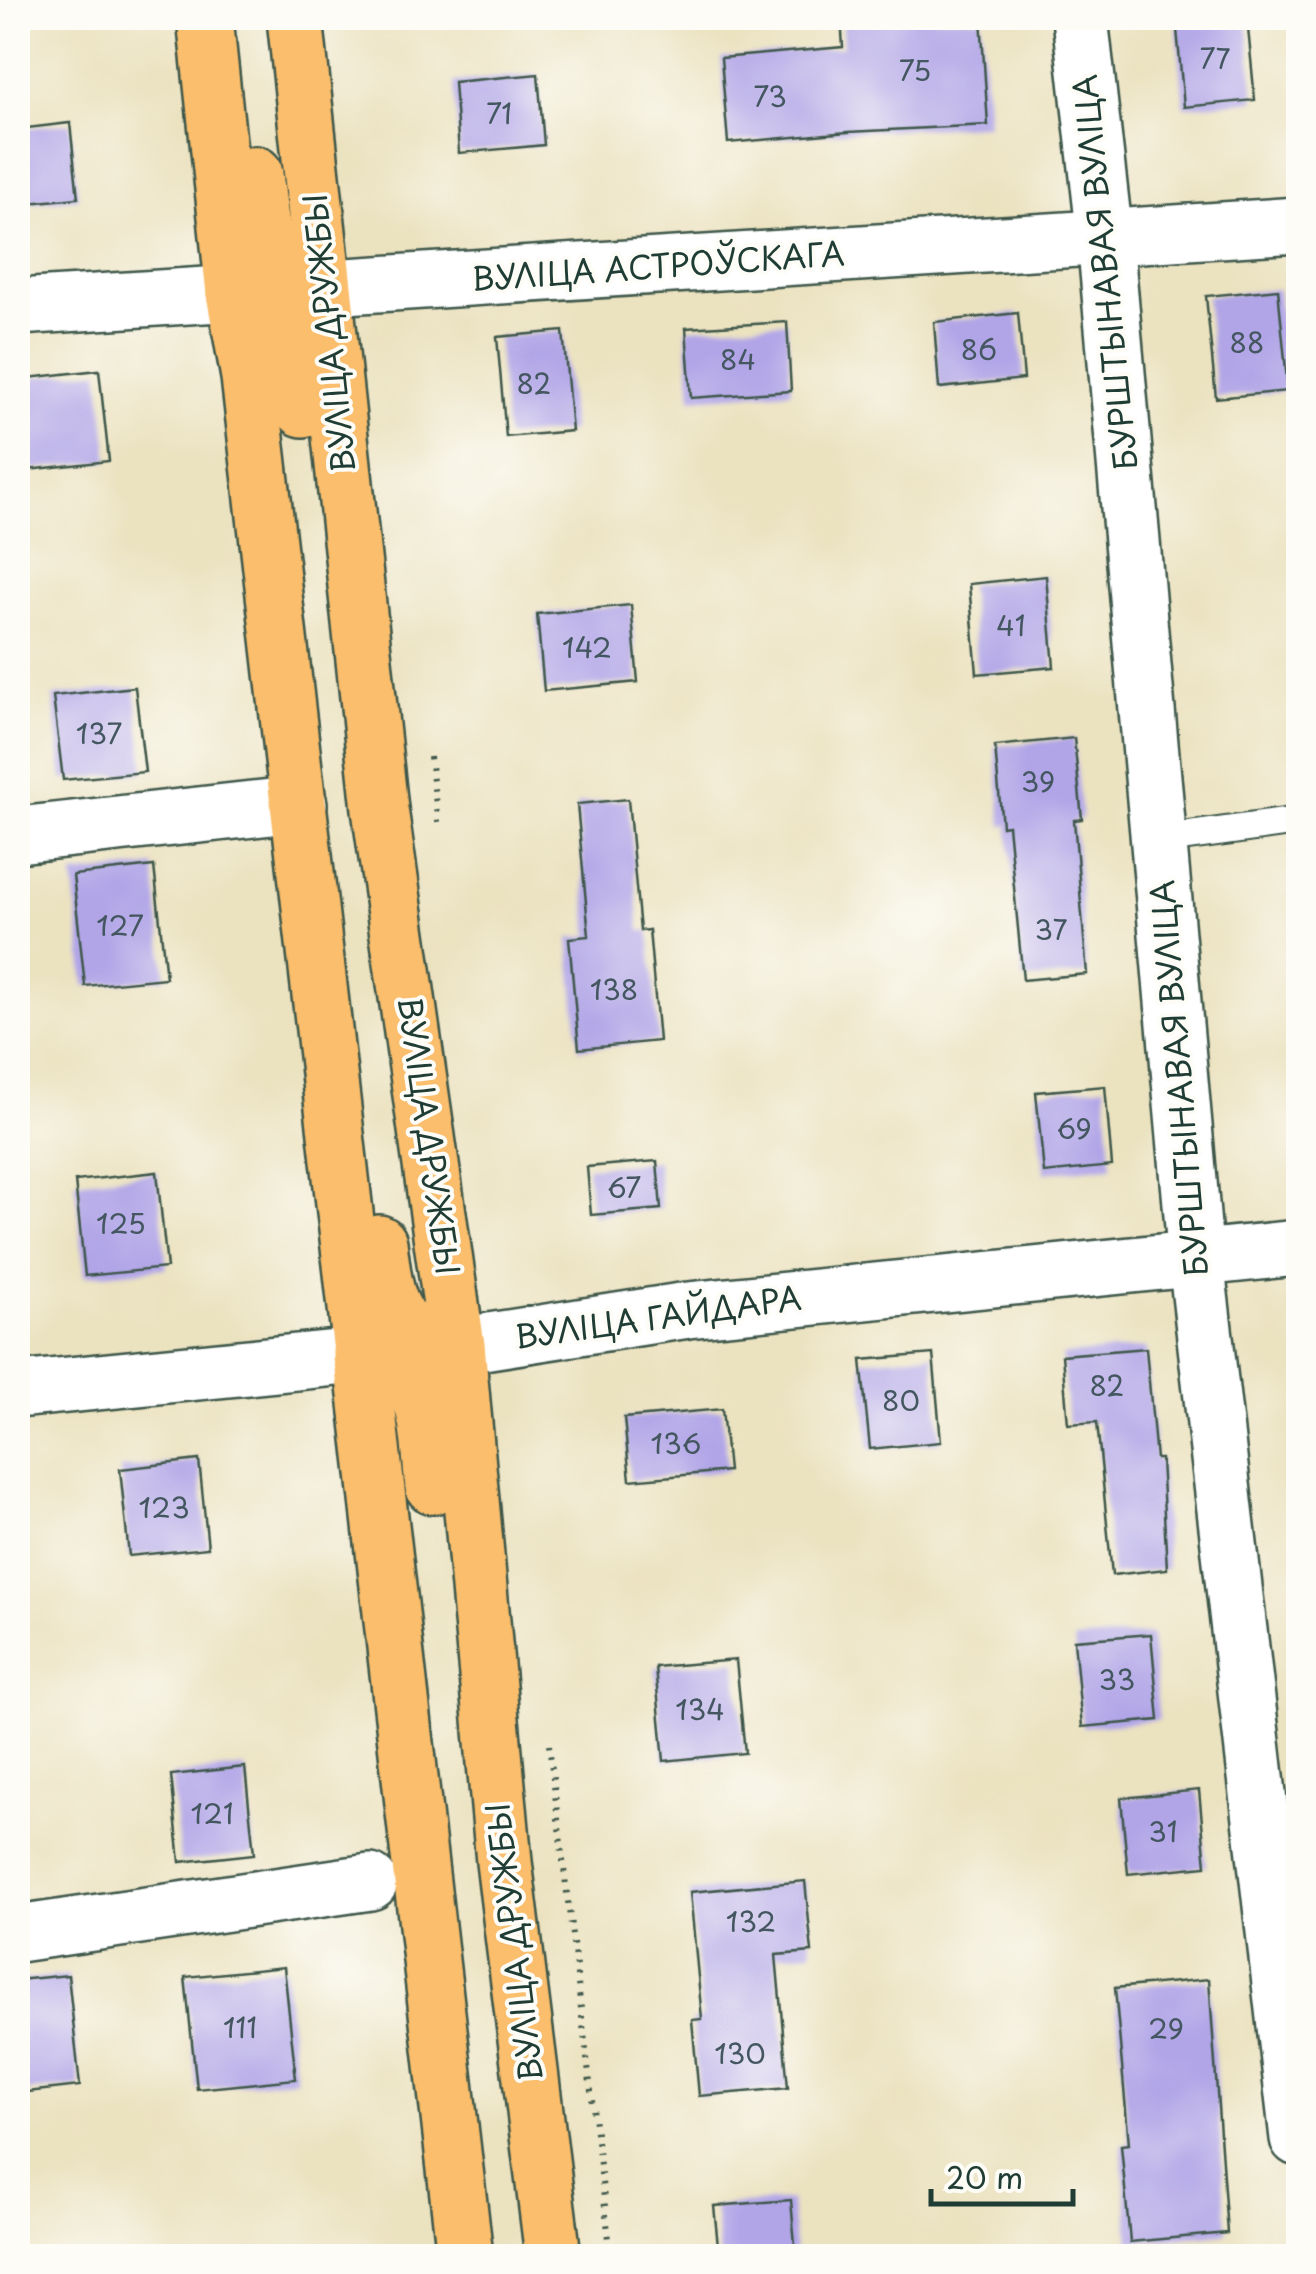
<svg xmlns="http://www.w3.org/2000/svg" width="1316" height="2274" font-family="'Playpen Sans',sans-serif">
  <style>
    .building { fill: #b1a5e7 }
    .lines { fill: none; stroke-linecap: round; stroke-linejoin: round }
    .lane-casing { stroke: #3e5649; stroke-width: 32 }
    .street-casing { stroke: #3e5649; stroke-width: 60 }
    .primary-casing { stroke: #3e5649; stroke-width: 60 }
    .path { stroke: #3e5649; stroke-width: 6; stroke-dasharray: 2.5 8; stroke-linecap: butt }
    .lane { stroke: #fff; stroke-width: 28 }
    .street { stroke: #fff; stroke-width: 55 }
    .primary { stroke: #fabe6d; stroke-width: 55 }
    .labels { text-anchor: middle; stroke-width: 8; stroke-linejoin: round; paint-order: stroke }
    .number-label { font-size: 28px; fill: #445761 }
    .street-label { font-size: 32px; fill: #1f3d34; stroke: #fdfcf7 }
  </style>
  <rect width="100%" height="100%" fill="#fdfcf7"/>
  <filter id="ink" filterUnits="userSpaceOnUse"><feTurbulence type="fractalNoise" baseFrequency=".01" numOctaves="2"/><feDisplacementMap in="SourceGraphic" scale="20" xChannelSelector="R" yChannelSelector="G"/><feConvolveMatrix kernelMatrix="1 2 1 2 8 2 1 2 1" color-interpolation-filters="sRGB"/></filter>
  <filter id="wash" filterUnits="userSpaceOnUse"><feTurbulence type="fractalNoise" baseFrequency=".0048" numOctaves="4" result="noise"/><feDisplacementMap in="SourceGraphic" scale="40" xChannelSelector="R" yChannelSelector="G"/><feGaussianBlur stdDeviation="2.25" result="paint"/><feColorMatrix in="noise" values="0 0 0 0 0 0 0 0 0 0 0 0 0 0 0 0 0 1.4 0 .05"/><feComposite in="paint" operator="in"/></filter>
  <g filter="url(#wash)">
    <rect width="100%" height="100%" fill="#ebe2c0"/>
    <g id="blocks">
      <g class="building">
        <path d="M841,18H981L988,125L848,132L728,143L721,58L843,47Z"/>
        <path d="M1176,18H1247L1255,100L1184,107Z"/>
        <path d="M538,74L544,145L459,153L454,82Z"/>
        <path d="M70,123L78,198L18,204V129Z"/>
        <path d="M1278,289L1288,391L1216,398L1206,296Z"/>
        <path d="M1018,313L1024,379L939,388L934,322Z"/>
        <path d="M787,322L791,391L691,398L686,328Z"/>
        <path d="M563,331L572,431L506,437L497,337Z"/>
        <path d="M99,370L109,461L18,471V379Z"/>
        <path d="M1046,576L1054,667L977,674L969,584Z"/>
        <path d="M631,605L638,682L544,691L537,614Z"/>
        <path d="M135,687L145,772L63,780L53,696Z"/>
        <path d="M1074,738L1082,819L1074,820L1087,974L1023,980L1008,825L1002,826L995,746Z"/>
        <path d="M628,799L640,931L649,930L659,1041L579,1049L569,938L589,936L577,804Z"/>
        <path d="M154,866L166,978L85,986L73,875Z"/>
        <path d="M1105,1086L1112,1166L1044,1173L1036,1092Z"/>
        <path d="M657,1161L661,1209L591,1215L587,1167Z"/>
        <path d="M157,1172L167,1268L85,1276L75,1181Z"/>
        <path d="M1146,1348L1156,1459H1161L1167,1569L1112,1575L1097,1422L1068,1424L1062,1355Z"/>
        <path d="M933,1354L941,1442L870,1449L861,1360Z"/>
        <path d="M722,1409L728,1471L630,1480L624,1418Z"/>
        <path d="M199,1460L208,1548L129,1556L120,1469Z"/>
        <path d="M1151,1634L1159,1720L1082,1727L1074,1640Z"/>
        <path d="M736,1660L745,1753L664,1761L655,1667Z"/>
        <path d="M245,1767L254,1854L180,1862L171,1775Z"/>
        <path d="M1199,1790L1206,1866L1128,1874L1121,1798Z"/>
        <path d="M805,1881L812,1952L776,1955L788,2088L699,2096L692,2020L702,2019L690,1892Z"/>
        <path d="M284,1967L296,2079L197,2089L185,1977Z"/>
        <path d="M68,1975L80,2086L18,2093V1980Z"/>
        <path d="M1209,1979L1227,2233L1130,2242L1121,2145L1129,2144L1115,1988Z"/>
        <path d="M791,2200L796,2256H719L714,2206Z"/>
      </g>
    </g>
  </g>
  <g filter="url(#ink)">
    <use href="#blocks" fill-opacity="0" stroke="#3e5649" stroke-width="2.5"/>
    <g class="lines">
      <defs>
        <path id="lane" d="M1159,840L1298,821"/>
        <g id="street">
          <path d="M1080,18L1105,238L1196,1260L1298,2138"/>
          <path d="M18,307L1298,225"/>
          <path d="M18,835L299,804"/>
          <path d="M18,1390L457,1346L688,1310L1298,1248"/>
          <path d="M18,1934L370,1882"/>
        </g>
        <g id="primary">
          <path d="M205,18L234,293L249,377L465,2256"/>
          <path d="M295,18L380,809L457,1346L504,1862L553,2256"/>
          <path d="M255,174C263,239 260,257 322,289"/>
          <path d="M234,293C243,296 256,299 264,305C298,327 298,373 303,409"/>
          <path d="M379,1243C386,1304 391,1336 457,1346"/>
          <path d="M361,1357C371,1358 383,1359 392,1364C432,1384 428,1448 433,1486"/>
        </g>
      </defs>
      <use href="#lane" class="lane-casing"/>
      <use href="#street" class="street-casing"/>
      <use href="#primary" class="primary-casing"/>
      <g class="path">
        <path d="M430,757L439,829"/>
        <path d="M549,1745L611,2256"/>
      </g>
      <use href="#lane" class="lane"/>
      <use href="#street" class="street"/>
      <use href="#primary" class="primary"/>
    </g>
  </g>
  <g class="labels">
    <g class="number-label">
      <text x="1215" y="69">77</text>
      <text x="915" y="81">75</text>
      <text x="770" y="107">73</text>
      <text x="499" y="124">71</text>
      <text x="1247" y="353">88</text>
      <text x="979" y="360">86</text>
      <text x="738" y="370">84</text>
      <text x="534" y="394">82</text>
      <text x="1011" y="636">41</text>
      <text x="587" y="658">142</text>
      <text x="99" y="744">137</text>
      <text x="1038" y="792">39</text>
      <text x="120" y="936">127</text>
      <text x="1051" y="940">37</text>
      <text x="614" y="1000">138</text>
      <text x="1074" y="1139">69</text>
      <text x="624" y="1198">67</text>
      <text x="121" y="1234">125</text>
      <text x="1107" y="1396">82</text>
      <text x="901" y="1411">80</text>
      <text x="676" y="1454">136</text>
      <text x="164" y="1518">123</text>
      <text x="1117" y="1690">33</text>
      <text x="700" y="1720">134</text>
      <text x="212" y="1824">121</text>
      <text x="1163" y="1842">31</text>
      <text x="751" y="1932">132</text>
      <text x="240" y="2038">111</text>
      <text x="1166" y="2039">29</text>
      <text x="740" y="2064">130</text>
    </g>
    <g class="street-label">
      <text transform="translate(658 267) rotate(-4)" y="11">ВУЛІЦА АСТРОЎСКАГА</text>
      <text transform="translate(1106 272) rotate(-96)" y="11">БУРШТЫНАВАЯ ВУЛІЦА</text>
      <text transform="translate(330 333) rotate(-96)" y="11">ВУЛІЦА ДРУЖБЫ</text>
      <text transform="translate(1180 1078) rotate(-95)" y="11">БУРШТЫНАВАЯ ВУЛІЦА</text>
      <text transform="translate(428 1136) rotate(82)" y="11">ВУЛІЦА ДРУЖБЫ</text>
      <text transform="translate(658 1318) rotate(-8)" y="11">ВУЛІЦА ГАЙДАРА</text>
      <text transform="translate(515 1942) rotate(-97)" y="11">ВУЛІЦА ДРУЖБЫ</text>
    </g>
  </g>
  <rect width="1316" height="2274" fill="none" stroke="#fdfcf7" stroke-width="60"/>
  <path d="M931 2189v15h142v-15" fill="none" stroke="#1f3d34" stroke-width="5"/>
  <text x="946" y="2189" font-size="30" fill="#1f3d34" stroke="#fdfcf7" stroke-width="8" paint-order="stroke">20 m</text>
</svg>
